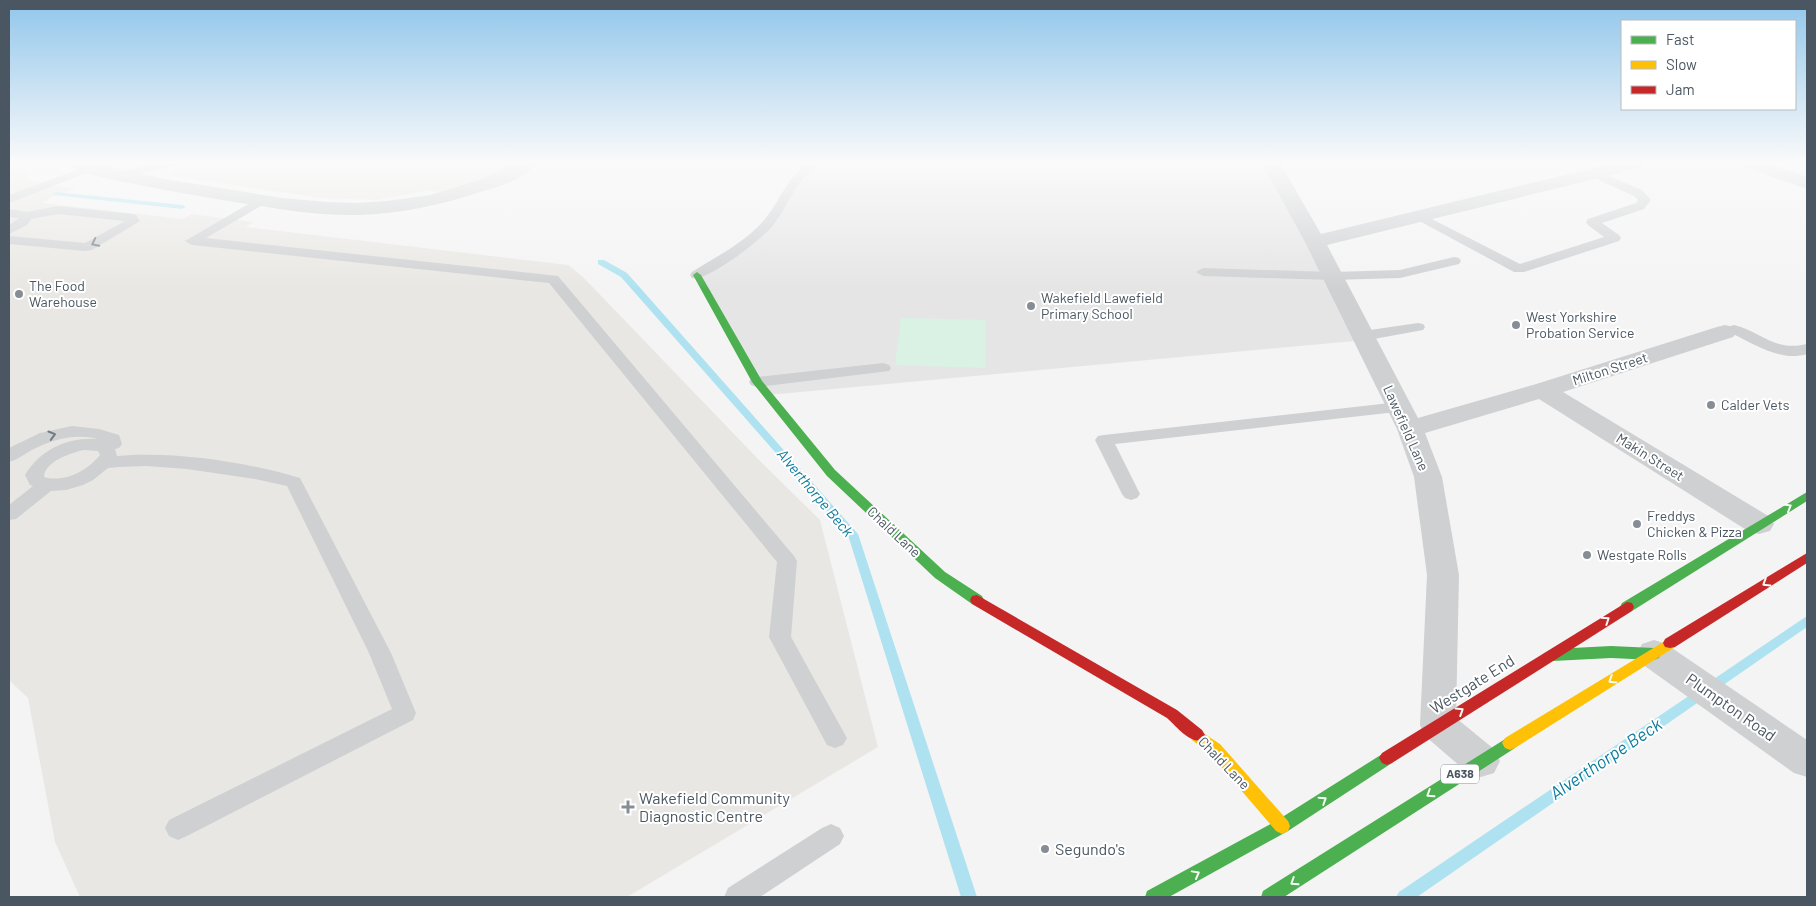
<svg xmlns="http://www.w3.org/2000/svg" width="1816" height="906" font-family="Barlow,sans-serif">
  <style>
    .commercial { fill: #e8e7e3 }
    .education { fill: #e6e5e6 }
    .green { fill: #d9f2e3 }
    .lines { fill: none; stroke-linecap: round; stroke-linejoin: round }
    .stream { fill: #aee2f0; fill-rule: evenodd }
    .lane { fill: #ced0d2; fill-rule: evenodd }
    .street { fill: #ced0d2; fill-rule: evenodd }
    .fast { fill: #4caf50; fill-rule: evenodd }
    .slow { fill: #ffc107; fill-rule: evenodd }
    .jam { fill: #c62828; fill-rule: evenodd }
    .oneway { stroke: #727b83 }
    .oneway2 { stroke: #f6fbf6 }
    .poi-dot { fill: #868d94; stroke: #fff; stroke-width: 2 }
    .labels { text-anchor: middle; stroke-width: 4; stroke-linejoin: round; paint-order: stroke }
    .shield { fill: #fff; stroke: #808990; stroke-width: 1 }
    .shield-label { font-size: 12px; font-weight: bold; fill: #4a5661 }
    .poi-label { font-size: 14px; fill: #4a5661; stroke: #fff; text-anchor: start }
    .street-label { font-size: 14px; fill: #4a5661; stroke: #fff }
    .water-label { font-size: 15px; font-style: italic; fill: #0c7c9b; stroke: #fff }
    .near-street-label { font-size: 16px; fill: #4a5661; stroke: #fff }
    .near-poi-label { font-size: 16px; fill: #4a5661; stroke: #fff; text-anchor: start }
    .near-water-label { font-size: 18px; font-style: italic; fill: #0c7c9b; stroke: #fff }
  </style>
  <rect width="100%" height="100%" fill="#f4f4f4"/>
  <g class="commercial">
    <path d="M184,163H516L473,182L436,192L429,190L375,200L323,198L171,176L176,166Z"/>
    <path d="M9,167L20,168L27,172L26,180L76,189L57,194L43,203L183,219L192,214L253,222L246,227L568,265L583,277L760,461L820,520L878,747L627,897H80L55,842L28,698L9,680Z"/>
  </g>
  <path class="education" d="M814,163H1271L1365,340L768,395L697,275L761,231Z"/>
  <path class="green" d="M901,318L986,320L985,368L895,365Z"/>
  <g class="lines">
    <g class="stream">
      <path d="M56,192L182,205L186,207L182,209L54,195L53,194Z"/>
      <path d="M598,260H604L627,273L858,534L977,897H961L848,535L621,277L598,264Z"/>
      <path d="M1807,616V627L1417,897H1396L1399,892Z"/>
    </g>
    <g class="lane">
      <path d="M157,163H180L174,166L113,180L107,176L109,174Z"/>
      <path d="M807,163H820C815,169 808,173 803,179C791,193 785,210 774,224C764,238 707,282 692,278L690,275L692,272C717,256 746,242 765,219C780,201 787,178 807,163Z"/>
      <path d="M90,165L96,168L94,170L9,203V195Z"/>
      <path d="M1594,170L1642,190L1651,200L1644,209L1602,223L1619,235L1621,238L1619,241L1524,272H1514L1412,217L1414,214H1422L1520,264L1604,237L1588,225L1586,222L1588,219L1636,203L1638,200L1634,196L1590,176L1588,174Z"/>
      <path d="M262,196L268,200L266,203L206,238L558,276L794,556L797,561L791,637L843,731L847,738L843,745L835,748L827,745L769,637L777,562L549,283L192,245L185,241Z"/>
      <path d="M58,206L132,214L136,215L140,221L92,250L85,251L9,244V236L85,243L125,221L58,214L31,219L27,225L9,234V225L19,218L9,217V209L27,212Z"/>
      <path d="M1454,257L1459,258L1461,261L1459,264L1400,278L1332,280L1203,276L1196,272L1203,268L1332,272L1400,270Z"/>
      <path d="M1418,323L1423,324L1425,327L1423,330L1363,341L1358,339L1355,336L1358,333L1363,331Z"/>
      <path d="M1734,325C1763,332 1773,352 1807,344V354C1781,362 1756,345 1733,334L1725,336L1720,335L1718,332L1720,329Z"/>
      <path d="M883,363L889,365L891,368L889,371L757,387L751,385L749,382L751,379L757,377Z"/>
      <path d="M1399,402L1405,403L1407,407L1405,411L1115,444L1140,494L1137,498L1131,500L1125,498L1122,494L1095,440L1098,436L1104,435Z"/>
      <path d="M72,426L99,429L119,435L122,444L119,448L115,449L117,456C175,451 245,462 300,478L391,653L416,713L413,720L187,836L178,840L169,836L165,828L169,820L392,709L369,653L287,486L255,479L187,469L146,466L119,467L108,468L93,480L83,485L66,490L51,491L16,519L9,520V505L33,486L30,485L25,475C41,449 68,437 98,439C74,433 51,440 30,451C23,455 17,460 9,462V448L40,433ZM84,450L98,451L100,455C87,471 65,483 44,477C45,461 71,453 84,450Z"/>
      <path d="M831,824L840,828L844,836L840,844L760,897H724L728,888L822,828Z"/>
    </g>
    <g class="street">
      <path d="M64,163H93L165,179L282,198L327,202L357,203L387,201L430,195L479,180L516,163H537C526,179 498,187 480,192C441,205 399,214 358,215C318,216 279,209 241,203C206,197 171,192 136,184C123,182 70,172 64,163Z"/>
      <path d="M1262,163H1280L1321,234L1614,163H1646L1643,167L1327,245L1418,418L1533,385L1717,327L1725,325L1733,327L1737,332L1733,337L1563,392L1770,517L1774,524L1770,531L1759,534L1748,531L1539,399L1425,433L1442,477L1459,575L1456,718L1494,749L1500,761L1494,773L1481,777L1468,773L1425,736L1420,725L1427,575L1414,477L1397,429L1305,242Z"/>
      <path d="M1741,163H1768L1807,177V189L1744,167Z"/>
      <path d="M1654,640L1666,644L1807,740V777L1794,773L1642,664L1637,654L1642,644Z"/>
    </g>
    <g class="fast">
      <path d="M697,272L701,275L762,381L835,470L945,572L982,596L984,600L982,604L977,605L972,604L935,578L827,476L752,382L693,275Z"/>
      <path d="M1807,492V501L1632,611L1627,612L1622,611L1620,607L1622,603Z"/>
      <path d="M1611,646L1654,648L1659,650L1661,654L1659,658L1654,660L1611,658L1553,661L1548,659L1546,655L1548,651L1553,649Z"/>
      <path d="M1510,736L1515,738L1518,743L1515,748L1284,897H1261L1263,891Z"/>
      <path d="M1387,751L1392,753L1395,758L1392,763L1288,831L1169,897H1145L1147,891L1276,821Z"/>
    </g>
    <g class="slow">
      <path d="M1670,638L1675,639L1677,643L1675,647L1515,748L1510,750L1505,748L1502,743L1505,738Z"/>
      <path d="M1197,729L1220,744L1288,821L1290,826L1288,831L1282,834L1276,831L1210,754L1192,740L1189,735L1192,730Z"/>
    </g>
    <g class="jam">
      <path d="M1807,553V563L1675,647L1670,648L1665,647L1663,643L1665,639Z"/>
      <path d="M977,595L1177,710L1202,730L1205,735L1202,740C1190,744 1176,726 1167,718L972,604L970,600L972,596Z"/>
      <path d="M1627,602L1632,603L1634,607L1632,611L1392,763L1387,765L1382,763L1379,758L1382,753Z"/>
    </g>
  </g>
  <defs><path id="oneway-chevron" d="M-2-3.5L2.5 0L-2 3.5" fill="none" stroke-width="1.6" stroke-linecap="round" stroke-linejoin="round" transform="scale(1.25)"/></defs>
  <g class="oneway">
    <use href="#oneway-chevron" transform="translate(95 243) rotate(154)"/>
    <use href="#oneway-chevron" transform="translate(52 435) rotate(-16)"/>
  </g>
  <g class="oneway2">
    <use href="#oneway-chevron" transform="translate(1788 507) rotate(-30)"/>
    <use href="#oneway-chevron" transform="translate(1766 583) rotate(148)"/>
    <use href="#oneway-chevron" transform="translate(1606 620) rotate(-34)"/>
    <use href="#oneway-chevron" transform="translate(1612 680) rotate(148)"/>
    <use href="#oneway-chevron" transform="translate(1460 711) rotate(-32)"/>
    <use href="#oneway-chevron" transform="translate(1430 794) rotate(147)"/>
    <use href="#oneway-chevron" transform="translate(1323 800) rotate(-33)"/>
    <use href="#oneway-chevron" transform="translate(1196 874) rotate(-29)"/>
    <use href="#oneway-chevron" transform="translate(1294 882) rotate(147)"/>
  </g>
  <linearGradient id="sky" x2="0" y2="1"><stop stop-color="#91c6eb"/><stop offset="0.56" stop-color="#fafafa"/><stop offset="1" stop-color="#fafafa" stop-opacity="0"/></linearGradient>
  <rect width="1816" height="290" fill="url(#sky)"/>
  <g class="poi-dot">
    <circle cx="19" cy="294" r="5"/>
    <circle cx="1031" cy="306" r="5"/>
    <circle cx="1516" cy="325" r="5"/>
    <circle cx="1711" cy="405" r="5"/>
    <circle cx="1637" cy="524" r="5"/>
    <circle cx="1587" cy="555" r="5"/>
    <path d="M625.5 799.5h5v5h5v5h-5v5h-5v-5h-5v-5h5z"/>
    <circle cx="1045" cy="849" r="5"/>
  </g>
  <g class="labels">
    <rect class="shield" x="1441" y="764.5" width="38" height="19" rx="4"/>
    <g class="shield-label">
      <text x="1460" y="778">A638</text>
    </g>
    <g class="poi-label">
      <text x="29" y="291">The Food<tspan x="29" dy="16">Warehouse</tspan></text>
      <text x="1041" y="303">Wakefield Lawefield<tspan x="1041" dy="16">Primary School</tspan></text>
      <text x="1526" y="322">West Yorkshire<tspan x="1526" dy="16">Probation Service</tspan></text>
      <text x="1721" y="410">Calder Vets</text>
      <text x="1647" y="521">Freddys<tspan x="1647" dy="16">Chicken &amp; Pizza</tspan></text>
      <text x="1597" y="560">Westgate Rolls</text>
    </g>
    <g class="street-label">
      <text transform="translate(1610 369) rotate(-18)" y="5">Milton Street</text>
      <text transform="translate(1406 428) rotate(66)" y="5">Lawefield Lane</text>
      <text transform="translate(1650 457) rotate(32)" y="5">Makin Street</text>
      <text transform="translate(894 532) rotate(43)" y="5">Chald Lane</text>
      <text transform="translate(1224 763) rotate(46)" y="5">Chald Lane</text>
    </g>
    <g class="water-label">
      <text transform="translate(815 493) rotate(50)" y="5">Alverthorpe Beck</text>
    </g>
    <g class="near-street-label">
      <text transform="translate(1472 684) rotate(-32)" y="6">Westgate End</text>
      <text transform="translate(1731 707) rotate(35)" y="6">Plumpton Road</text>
    </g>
    <g class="near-poi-label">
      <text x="639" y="804">Wakefield Community<tspan x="639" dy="18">Diagnostic Centre</tspan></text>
      <text x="1055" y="855">Segundo's</text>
    </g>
    <g class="near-water-label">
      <text transform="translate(1606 759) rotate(-34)" y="6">Alverthorpe Beck</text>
    </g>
  </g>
  <rect width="1816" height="906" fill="none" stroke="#4a5661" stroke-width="20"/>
  <rect x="1621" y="20" width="175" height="90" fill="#ffffff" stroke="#b7bbc0"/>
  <rect x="1631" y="36" width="25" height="8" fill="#4caf50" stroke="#b7bbc0"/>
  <text x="1666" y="45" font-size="15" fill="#4a5661">Fast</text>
  <rect x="1631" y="61" width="25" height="8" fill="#ffc107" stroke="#b7bbc0"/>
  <text x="1666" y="70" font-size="15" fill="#4a5661">Slow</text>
  <rect x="1631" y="86" width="25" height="8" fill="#c62828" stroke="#b7bbc0"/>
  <text x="1666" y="95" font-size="15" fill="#4a5661">Jam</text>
</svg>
